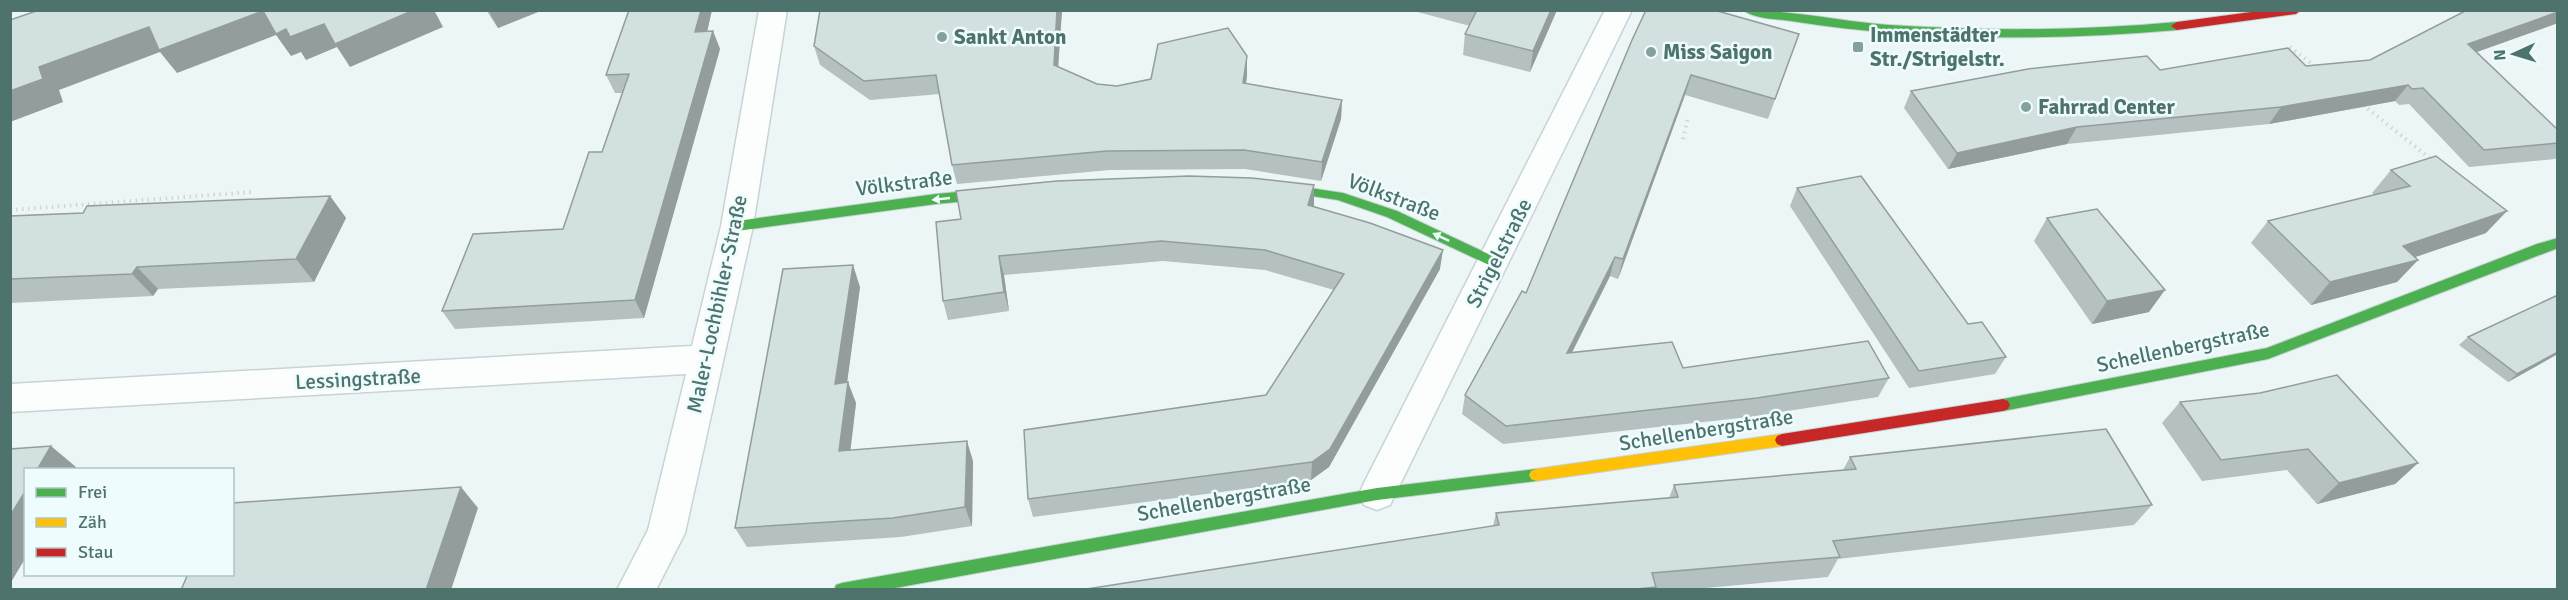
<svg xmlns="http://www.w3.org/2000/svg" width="2568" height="600" font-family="Signika,sans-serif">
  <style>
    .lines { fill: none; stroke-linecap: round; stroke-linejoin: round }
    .street-casing { stroke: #c8d3d3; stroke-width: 3 }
    .fast-casing { stroke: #c6d3d3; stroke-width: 2 }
    .slow-casing { stroke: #c6d3d3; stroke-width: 2 }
    .jam-casing { stroke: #c6d3d3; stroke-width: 2 }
    .path { stroke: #ccd7d6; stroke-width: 4; stroke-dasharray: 1.5 4.5; stroke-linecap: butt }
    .street { fill: #fcfefe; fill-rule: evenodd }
    .fast { fill: #4caf50; fill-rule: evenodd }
    .slow { fill: #ffc107; fill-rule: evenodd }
    .jam { fill: #c62828; fill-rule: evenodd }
    .wall { fill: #b5c1c0 }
    .shaded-wall { fill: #939d9c }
    .building { fill: #d2e0df; stroke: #939d9c; stroke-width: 1.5 }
    .oneway { fill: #eefcfe }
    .poi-dot { fill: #85a19d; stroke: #eefcfe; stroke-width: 2 }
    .labels { text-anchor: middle; stroke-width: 5; stroke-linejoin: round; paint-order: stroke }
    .poi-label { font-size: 21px; font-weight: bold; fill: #4e736d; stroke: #eefcfe; text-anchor: start }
    .street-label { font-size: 21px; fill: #4e736d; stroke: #eefcfe }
  </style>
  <rect width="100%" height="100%" fill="#ecf6f7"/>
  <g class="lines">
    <defs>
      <g id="street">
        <path d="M759,10H787L753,226L685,533L656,590H617L648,530L686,374L10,412V384L692,346L721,226Z"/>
        <path d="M1605,10H1632L1390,505L1377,510L1364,505L1359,494L1364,483Z"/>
      </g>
      <g id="fast">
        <path d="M1743,10C1791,10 1840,21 1889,25C1984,31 2081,31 2177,22L2183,26L2177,30C2050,41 1917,41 1791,21C1777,19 1754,19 1743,10Z"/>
        <path d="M1270,182L1343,193L1397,211L1499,259L1501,262L1494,267L1489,265L1387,217L1338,200L1266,189L1264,186Z"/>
        <path d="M1000,188L1006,193L1000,198L936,204L737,231L731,226L737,221L936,194Z"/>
        <path d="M2558,238V248L2268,359L2003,411L1998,409L1996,405L1998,401L2003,399L2267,348L2537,244Z"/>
        <path d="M1536,469L1541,471L1543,475L1541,479L1536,481L1377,500L884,590H834L836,585L842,583L1377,488Z"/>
      </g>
      <path id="slow" d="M1782,434L1787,436L1789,440L1787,444L1782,446L1536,481L1531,479L1529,475L1531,471L1536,469Z"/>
      <g id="jam">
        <path d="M2266,10H2301L2296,14L2177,30L2171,26L2177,22Z"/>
        <path d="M2003,399L2008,401L2010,405L2008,409L2003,411L1782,446L1777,444L1775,440L1777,436L1782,434Z"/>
      </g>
    </defs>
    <use href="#street" class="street-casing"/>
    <use href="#fast" class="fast-casing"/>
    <use href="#slow" class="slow-casing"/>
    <use href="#jam" class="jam-casing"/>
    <g class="path">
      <path d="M2290,47L2317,68"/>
      <path d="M2363,105L2432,160"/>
      <path d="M1683,139L1688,117"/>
      <path d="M10,210L252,192"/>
    </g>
    <use href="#street" class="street"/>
    <use href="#fast" class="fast"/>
    <use href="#slow" class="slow"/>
    <use href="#jam" class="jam"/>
  </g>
  <g class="wall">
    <path d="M486,10H543L498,28Z"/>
    <path d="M712,10L707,31H713L720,49L644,318L455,329L442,311L563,229L602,152L622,93H615L606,75Z"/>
    <path d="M1062,10L1058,67L1097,84L1117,86L1247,75L1246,83L1342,100L1341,119L1321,181L1245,169L1110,170L957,184L952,165L940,94L870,100L820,65L814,46Z"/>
    <path d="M1410,10H1557L1530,72L1463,55L1465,34L1470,26Z"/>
    <path d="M1646,10L1799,34L1768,119L1685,95L1618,279L1610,276L1572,353L1683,368L1889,378L1878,397L1749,417L1503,444L1462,414L1465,395L1526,293Z"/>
    <path d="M2558,10V23L2477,52L2558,130V156L2555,159L2469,167L2409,104L2399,105L2395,101L2269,124L2067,144L1948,169L1904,108L1911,91L2160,70L2306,66L2370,60Z"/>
    <path d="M2391,170L2486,233L2415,257L2418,260L2397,282L2311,305L2251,243L2268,221L2374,195L2372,193Z"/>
    <path d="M1314,185V206L1440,269L1329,467L1311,480L1033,517L1028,499L1266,395L1334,290L1265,270L1163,261L1004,275L1009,311L948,320L943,301L961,219Z"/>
    <path d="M1797,188L1968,324L2006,357L1995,374L1909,388L1790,206Z"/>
    <path d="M330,196L346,218L314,282L158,289L153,296L10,303V216L83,213Z"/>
    <path d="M2047,218L2149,312L2092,324L2034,241Z"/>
    <path d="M860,287L847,382L856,403L850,450L973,461L972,526L901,537L747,547L735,528Z"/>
    <path d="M2558,295V356L2556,355L2508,382L2459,345L2468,337Z"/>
    <path d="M2180,402L2418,463L2395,484L2317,504L2287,470L2202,481L2162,423Z"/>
    <path d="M1850,457L2152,505L2134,525L1838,559L1828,577L1684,590H1080L1493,526L1496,513L1669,498L1674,485L1843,470Z"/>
  </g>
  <g class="shaded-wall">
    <path d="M414,10H434L443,27L350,67L337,47L306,60L301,52L291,56L276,35L177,73L160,52L59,90L63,102L10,122V91L39,67L149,27L263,11L286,29Z"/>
    <path d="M488,10H543L498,28Z"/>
    <path d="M701,10H712L703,50L695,32Z"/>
    <path d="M1057,10H1062L1057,84L1054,65Z"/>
    <path d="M1551,10H1557L1530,72L1533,51Z"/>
    <path d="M2558,12V23L2454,60L2468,44Z"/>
    <path d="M713,31L720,49L644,318L635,300Z"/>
    <path d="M1247,56V75L1244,102L1243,83Z"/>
    <path d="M1691,75L1685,95L1618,279L1623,259Z"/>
    <path d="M2408,85L2395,101L2269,124L2281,107Z"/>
    <path d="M1342,100L1341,119L1321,181L1322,162Z"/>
    <path d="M2077,127L2067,144L1948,169L1957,153Z"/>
    <path d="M1314,185V205L1308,224V205Z"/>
    <path d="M330,196L346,218L314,282L296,259Z"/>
    <path d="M2507,211L2486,233L2383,268L2403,246Z"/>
    <path d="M1443,250L1440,269L1329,467L1311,480L1312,462Z"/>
    <path d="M999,256L1004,275L1009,311L1004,292Z"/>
    <path d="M1615,257L1610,276L1562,372L1567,353Z"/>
    <path d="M2418,260L2397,282L2311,305L2330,282Z"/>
    <path d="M853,265L860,287L844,405L835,384Z"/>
    <path d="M137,267L158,289L153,296L132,274Z"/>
    <path d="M2165,290L2149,312L2092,324L2107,301Z"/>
    <path d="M2558,352V354L2556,355L2508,382L2517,374Z"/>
    <path d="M848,382L856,403L848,471L839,451Z"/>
    <path d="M967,441L973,461L972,526L965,507Z"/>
    <path d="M51,446L76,467L74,470H37Z"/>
    <path d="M2418,463L2395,484L2317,504L2339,483Z"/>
    <path d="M461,487L478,508L451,590H426Z"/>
    <path d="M26,490V557L10,584V516Z"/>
  </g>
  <g class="building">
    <path d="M39,10H414L335,44L324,24L290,37L286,29L276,34L263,11L159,50L149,27L39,67L43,79L10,91V20Z"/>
    <path d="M629,10H701L695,32L713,31L635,300L442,311L473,234L563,229L589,152H602L629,74L606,75Z"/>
    <path d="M820,10H1057L1054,65L1097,84L1117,86L1151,79L1158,44L1228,28L1247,56L1243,83L1342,100L1322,162L1244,150L1107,151L952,165L936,75L864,81L814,46Z"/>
    <path d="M1477,10H1551L1533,51L1465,34Z"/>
    <path d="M1646,10H1714L1799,34L1775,99L1691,75L1623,259L1615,257L1567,353L1672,342L1683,368L1868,341L1889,378L1757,398L1506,426L1465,395L1522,291L1526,293L1632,40Z"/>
    <path d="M2467,10H2558V12L2468,44L2558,130V143L2484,150L2423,88L2412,89L2408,85L2281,107L2077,127L1957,153L1911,91L2028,69L2147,56L2160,70L2288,48L2306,66L2370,60Z"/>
    <path d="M2436,156L2507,211L2403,246L2418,260L2330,282L2268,221L2410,186L2391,170Z"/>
    <path d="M1189,176L1252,178L1314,185L1308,205L1370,223L1443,250L1330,449L1312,462L1028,499L1024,430L1266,395L1344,274L1265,250L1161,241L999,256L1004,292L943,301L936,222L961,219L956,191L1057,181Z"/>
    <path d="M1861,176L1968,324L1982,322L2006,357L1919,371L1797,188Z"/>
    <path d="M330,196L296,259L137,267L132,274L10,279V216L83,213L87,206Z"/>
    <path d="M2097,209L2165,290L2107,301L2047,218Z"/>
    <path d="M853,265L835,384L848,382L839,451L967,441L965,507L893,518L735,528L783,269Z"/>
    <path d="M2558,295V352L2517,374L2468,337Z"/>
    <path d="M2337,375L2418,463L2339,483L2308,449L2221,460L2180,402L2260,393Z"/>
    <path d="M2106,429L2152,505L1833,541L1840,557L1652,573L1656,587L1627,590H1080L1499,525L1496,513L1678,497L1674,485L1856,469L1850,457Z"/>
    <path d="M51,446L37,470H26V490L10,516V449Z"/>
    <path d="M461,487L426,590H181L188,574H232V503Z"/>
  </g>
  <defs><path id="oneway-solid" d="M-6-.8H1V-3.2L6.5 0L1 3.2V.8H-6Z" transform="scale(1.5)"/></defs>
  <g class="oneway">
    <use href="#oneway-solid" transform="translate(941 199) rotate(174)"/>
    <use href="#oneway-solid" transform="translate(1441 237) rotate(-155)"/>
  </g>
  <g class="poi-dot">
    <circle cx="942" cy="37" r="6"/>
    <rect x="1852" y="41" width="12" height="12" rx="3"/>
    <circle cx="1651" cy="52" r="6"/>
    <circle cx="2026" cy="107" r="6"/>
  </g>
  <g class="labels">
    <g class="poi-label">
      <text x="1870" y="42">Immenstädter<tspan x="1870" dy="24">Str./Strigelstr.</tspan></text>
      <text x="954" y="44">Sankt Anton</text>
      <text x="1663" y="59">Miss Saigon</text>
      <text x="2038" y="114">Fahrrad Center</text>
    </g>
    <g class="street-label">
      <text transform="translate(904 183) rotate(-7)" y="7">Völkstraße</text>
      <text transform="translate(1394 197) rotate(21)" y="7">Völkstraße</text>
      <text transform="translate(1499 253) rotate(-63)" y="7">Strigelstraße</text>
      <text transform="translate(717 304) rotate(-78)" y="7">Maler-Lochbihler-Straße</text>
      <text transform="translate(2183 347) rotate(-12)" y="7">Schellenbergstraße</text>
      <text transform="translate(358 379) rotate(-3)" y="7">Lessingstraße</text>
      <text transform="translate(1706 430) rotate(-9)" y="7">Schellenbergstraße</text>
      <text transform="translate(1224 499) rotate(-10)" y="7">Schellenbergstraße</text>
    </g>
  </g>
  <rect width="2568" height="600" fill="none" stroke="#4e736d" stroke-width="24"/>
  <rect x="24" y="468" width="210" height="108" fill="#eefcfe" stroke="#aec5c4" stroke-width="1.5"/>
  <rect x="36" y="488" width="30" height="9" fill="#4caf50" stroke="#aec5c4" stroke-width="1.5"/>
  <text x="78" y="498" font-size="18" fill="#4e736d">Frei</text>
  <rect x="36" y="518" width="30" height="9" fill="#ffc107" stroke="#aec5c4" stroke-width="1.5"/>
  <text x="78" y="528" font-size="18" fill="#4e736d">Zäh</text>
  <rect x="36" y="548" width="30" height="9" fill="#c62828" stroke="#aec5c4" stroke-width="1.5"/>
  <text x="78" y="558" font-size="18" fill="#4e736d">Stau</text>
  <g transform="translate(2514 54) rotate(266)" stroke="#eefcfe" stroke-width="4.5" paint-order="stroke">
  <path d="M0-4.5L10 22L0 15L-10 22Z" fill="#4e736d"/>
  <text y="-9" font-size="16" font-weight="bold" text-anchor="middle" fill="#4e736d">N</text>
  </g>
</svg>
